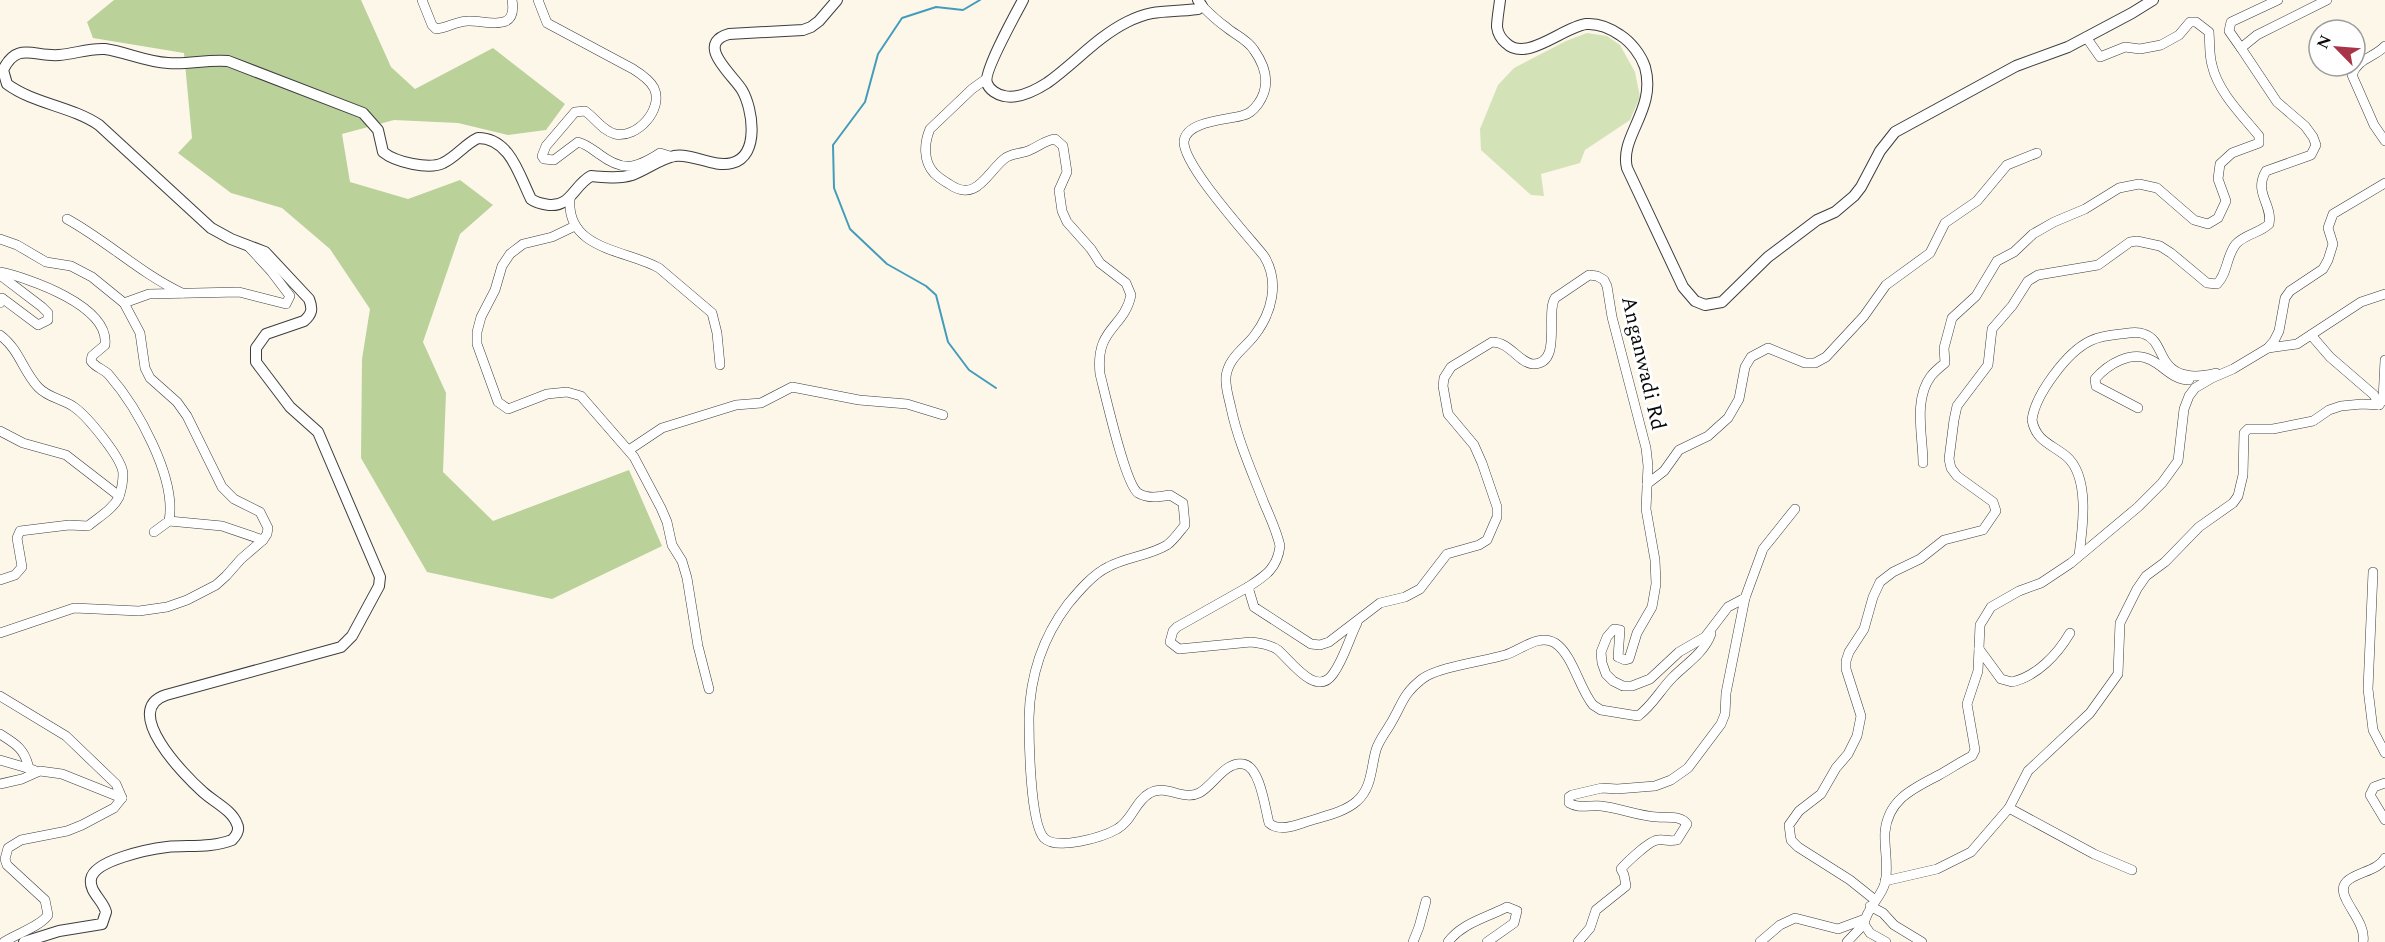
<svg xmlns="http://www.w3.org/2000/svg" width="2385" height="942" font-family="Spectral,serif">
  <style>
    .green { fill: #d4e2b8 }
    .forest { fill: #bad19a }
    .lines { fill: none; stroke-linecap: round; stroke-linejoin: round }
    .stream { stroke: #449cbc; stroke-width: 2 }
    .minor-casing { stroke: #3d3d3d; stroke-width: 10 }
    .tertiary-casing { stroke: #3d3d3d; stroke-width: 12 }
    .minor { stroke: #fff; stroke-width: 9 }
    .tertiary { stroke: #fff; stroke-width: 10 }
    .labels { text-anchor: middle; stroke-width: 6; stroke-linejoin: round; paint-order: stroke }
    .street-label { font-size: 21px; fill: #0a0a0a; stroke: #fff }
  </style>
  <rect width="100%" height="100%" fill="#fdf7ea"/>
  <path class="green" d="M1587,33L1607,36L1620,45L1635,72L1640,97L1630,120L1585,150L1580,163L1541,174L1544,196L1531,195L1481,150L1480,129L1498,85L1514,68L1566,41Z"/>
  <path class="forest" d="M114,0H361L391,67L415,89L493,48L565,104L546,130L508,135L458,123L394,120L342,134L350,182L408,199L460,180L493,205L460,234L423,342L446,393L443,472L493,521L629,470L662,546L552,599L427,572L361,458L362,359L370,309L330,249L282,208L231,193L178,153L192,138L184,53L93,38L87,22Z"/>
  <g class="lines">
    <path class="stream" d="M980,0L963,10L936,7L902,18L878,54L865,102L833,145L834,188L850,229L887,264L926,286L936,295L948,342L969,370L996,388"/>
    <defs>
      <g id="minor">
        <path d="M422,0L432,25L436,29C447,28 457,21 468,21C486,20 518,34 512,0"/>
        <path d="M538,0L547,23L633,69C641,74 650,80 654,88C664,109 637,139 615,134C603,131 595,118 585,111L575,112L546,146L542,156L544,159L554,160L578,142C586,144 592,149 599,154C623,172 635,169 660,153L673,157"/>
        <path d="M1202,6C1209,13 1217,21 1226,27C1235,35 1247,39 1254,50C1266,67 1271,86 1258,104C1255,108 1249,114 1244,115C1230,120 1187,120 1184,141C1182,164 1248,236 1264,256C1280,282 1272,313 1254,336C1244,349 1228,358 1226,377C1225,387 1229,398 1231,408C1238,441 1252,472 1264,503C1270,517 1277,532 1280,546C1277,569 1265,576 1248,587L1254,607L1311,644L1320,645L1329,642L1380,603L1405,597L1420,589L1447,554L1479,545L1487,540L1497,517V507L1482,463L1474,445L1448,414L1443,386L1444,378L1451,367L1492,342C1510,342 1519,363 1533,364C1563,364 1545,313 1555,298L1589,275L1597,276L1604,280L1607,286L1612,317L1646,448L1648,466L1646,509L1655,560L1656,584L1652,607L1637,633L1629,659L1625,660L1618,657L1620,630L1614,629L1607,637L1601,652L1602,663L1606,674L1613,681L1623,686H1632L1650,679L1679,652L1705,637L1728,607L1745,598L1763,549L1795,509"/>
        <path d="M2385,46C2374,58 2358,58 2352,75L2374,125L2385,141"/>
        <path d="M2241,48L2229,31L2231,22L2278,0"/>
        <path d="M986,79L972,89L930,129C924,143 923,161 934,173C938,177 944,181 949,184C976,203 986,174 1004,159C1011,153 1022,154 1030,150C1039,146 1046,140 1055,139L1063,146L1067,172L1059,190L1062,211L1067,222L1091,249L1100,263L1126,283L1131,295C1124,329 1095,327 1100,374C1105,393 1125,484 1138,493C1148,499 1159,497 1170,495L1183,503L1185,525C1180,531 1174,540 1167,545C1149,556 1126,557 1108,567C1093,574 1078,592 1068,604C1043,637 1030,676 1029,718C1029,740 1030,823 1044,838C1057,851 1103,837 1117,829C1132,821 1135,801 1150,793C1166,784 1183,801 1199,793C1213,786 1225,761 1243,764C1260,766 1265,808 1269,823C1278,831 1292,827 1303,823C1320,817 1344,813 1357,801C1372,788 1371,767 1376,750C1379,740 1386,732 1391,723C1403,703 1402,695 1422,679C1437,667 1485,661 1505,655C1521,650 1539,633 1555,643C1573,655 1579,688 1593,705L1601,710L1638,716C1653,705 1660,690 1673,677C1686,664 1704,653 1711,634"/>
        <path d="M570,199C566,250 627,250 659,268L712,313L717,333L720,365"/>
        <path d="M67,219C107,241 140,273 182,293"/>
        <path d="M575,226L552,237L523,244L510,254L502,266L495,290L481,317L477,332V344L498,402L508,409L547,394L567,392L581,396L634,457L661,508L667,522L672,545L682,561L687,578L698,646L709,689"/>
        <path d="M0,239L17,245L46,262L71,266L92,277L124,303L140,333L145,368L150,378L177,402L187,416L222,487L234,499L260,512L268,528L267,534L263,540L241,559L226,576L216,585L187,600L167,607L139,611L74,608L0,633"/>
        <path d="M0,272C29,278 110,306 105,345L92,356L91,361C96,368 104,369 109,375C137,407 177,478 169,521L154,532"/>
        <path d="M0,275L42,307L48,313V320L38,325L2,298L0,303"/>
        <path d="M124,303L149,294L239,292L286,304L290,296L271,271L248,246"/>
        <path d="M0,335C19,349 23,371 38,387C48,398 63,399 74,407C87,416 123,459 123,474C123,480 121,491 119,497C113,509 99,517 88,526L69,525L20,531L17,538L22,567L15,575L0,580"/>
        <path d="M2311,335L2330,357L2374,395L2379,405"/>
        <path d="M2268,348L2297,344L2361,302L2385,294"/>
        <path d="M2138,408L2096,386L2095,379C2108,364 2131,350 2151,360C2165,367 2173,380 2189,380"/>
        <path d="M0,431L23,443L66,455L119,496"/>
        <path d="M629,450L662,428L736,405L761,403L792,387L859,400L907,404L943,415"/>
        <path d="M1923,463C1923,436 1913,400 1931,376C1935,371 1940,367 1945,363L1944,348L1952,318L1976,296L1997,261L2014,252L2033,234L2054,222L2085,209L2119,188L2139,184L2157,188L2194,220L2208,224L2218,218L2226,201L2218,179L2220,164L2232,153L2259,143V136C2242,115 2218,92 2212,65C2209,55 2210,43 2209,32L2196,22H2190L2179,35L2161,45L2140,49L2125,47L2100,57L2086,37"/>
        <path d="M1647,484L1664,471L1679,450L1708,436L1728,418L1739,399L1745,367L1751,357L1768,348L1805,363H1815L1826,357L1864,316L1886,285L1930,253L1945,223L1977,201L2007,165L2037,153"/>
        <path d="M169,521L222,526L263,540"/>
        <path d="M2079,555C2083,527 2090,476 2066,456C2051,444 2036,441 2032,420C2035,395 2067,352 2090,341C2100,336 2111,335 2121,334C2129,333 2137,331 2144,334C2157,338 2159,352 2166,362C2177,379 2200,377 2216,373"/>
        <path d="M2373,572L2368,689L2373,730L2385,753"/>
        <path d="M1248,587L1177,627L1173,631L1170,642L1179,649L1251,642C1260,643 1271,645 1278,650C1291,661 1316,698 1333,674C1344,659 1349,639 1357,623"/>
        <path d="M1979,649L2001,679L2012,682C2037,676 2057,655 2070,633"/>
        <path d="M0,696L66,736L116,784L122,798L114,808L82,825L67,831L21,840L8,848L5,859L7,865L45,900L48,915C41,926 16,934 4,942"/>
        <path d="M0,734C16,744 25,749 29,769"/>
        <path d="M0,760L34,770"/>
        <path d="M2385,783L2374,787L2370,795L2385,820"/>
        <path d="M0,784L22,779L40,771L62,774L122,798"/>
        <path d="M2009,808L2094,854L2132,870"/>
        <path d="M1885,881L1937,869L1971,852L2009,808L2028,771L2090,713L2118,674L2120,623L2137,589L2146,576L2165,562L2199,527L2233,503L2238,496L2243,475L2244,433L2248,429H2273L2313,421L2329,410L2341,406L2362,404L2379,405L2383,400L2385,360"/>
        <path d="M1875,900L1850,880L1798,847L1791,840L1789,825L1799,811L1821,794L1836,768L1848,754L1857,736L1861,716L1846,669V661L1849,652L1864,629L1873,597L1880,582L1893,572L1920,559L1944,540L1983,530L1996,511L1993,502L1957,476L1951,468L1949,459L1954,420L1957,406L1988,365L1992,329L2012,306L2028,281L2038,275L2098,265L2130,242L2137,241L2160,246L2171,253L2207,283L2217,284C2228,273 2226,256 2236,244C2245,234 2260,233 2269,224C2273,204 2253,193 2266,171L2311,155L2316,145L2313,137L2305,126L2277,102L2241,48L2257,35L2327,0"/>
        <path d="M1870,906L1883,913L1894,925L1922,942"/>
        <path d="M1413,942L1419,927L1426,901"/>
        <path d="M1448,942C1462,923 1486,918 1507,907L1517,911L1514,923L1487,942"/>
        <path d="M1578,942L1590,928L1596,910L1626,886L1624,875L1621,869C1626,863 1650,840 1658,840C1665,839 1670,842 1677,840L1687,824C1681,815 1667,818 1657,817C1638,816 1620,808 1601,806C1590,805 1579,809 1569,803V797L1572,795L1602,788L1617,789L1655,786L1671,780L1688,768L1721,724L1725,714L1726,693L1745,598"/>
        <path d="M1760,942L1780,925L1795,918L1838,929L1865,919"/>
        <path d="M1847,942L1864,924"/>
        <path d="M1886,942L1870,933L1864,924C1867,907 1881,898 1885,883C1889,866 1884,849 1885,832C1888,799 1914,788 1939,775C1950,769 1960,762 1972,756L1975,750L1967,704L1978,671L1980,625L1991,607L2019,591L2041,583L2071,563L2138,507L2162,483L2178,461L2184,409L2189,396L2195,388L2212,378L2233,369L2268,348L2274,341L2279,331L2285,298L2290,291L2323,269L2328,260L2333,244L2328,228L2333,214L2385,183"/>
        <path d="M2363,942C2366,927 2352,912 2346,899C2332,872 2376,876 2385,858"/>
      </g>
      <g id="tertiary">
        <path d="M1023,0C1016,13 983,73 987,83C989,90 998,95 1004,96C1018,99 1036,90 1047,83C1074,64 1097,37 1127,22C1155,8 1168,13 1198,9L1202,6L1198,0"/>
        <path d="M1500,0C1499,9 1497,19 1497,27C1498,34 1501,39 1506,43C1526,63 1563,27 1586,24C1599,23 1610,28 1620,35C1631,42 1641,55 1645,67C1657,110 1619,136 1627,168L1683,287L1695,301L1705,305L1722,302L1768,257L1817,220L1835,212L1854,196L1861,187L1880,151L1895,132L2016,66L2068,47L2132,13L2153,0"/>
        <path d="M24,942L59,931L102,924L106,912C103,900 89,892 91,879C94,860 150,849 167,847C188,845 212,848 232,840C236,836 240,830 237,824C232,810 214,802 203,792C185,776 120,710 166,695L341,647L352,636L379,586L380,577L318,432L290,407L256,362V348L266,334L304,321C312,314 313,309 309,299L265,252L231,239L211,228L99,125C71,106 34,104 7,84L3,70C17,41 34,57 59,55C75,54 88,48 105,49C126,52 146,62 168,63C188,65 207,59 228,61L363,113L378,130L383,152C395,162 429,170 443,163C456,157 465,144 478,138C510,138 519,175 531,199C536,203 542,204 549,205C571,207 574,185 591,176C604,177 619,179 632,175C646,170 658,160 674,156C693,153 713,168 732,163C760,156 753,109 742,90C733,75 694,44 729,34L803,30L811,27L819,21L837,0"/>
      </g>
    </defs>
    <use href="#minor" class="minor-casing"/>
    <use href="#tertiary" class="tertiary-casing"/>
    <use href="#minor" class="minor"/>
    <use href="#tertiary" class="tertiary"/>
  </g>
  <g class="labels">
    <g class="street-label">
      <text transform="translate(1644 363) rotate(77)" y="7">Anganwadi Rd</text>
    </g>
  </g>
  <g transform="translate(2337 48) rotate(295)"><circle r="28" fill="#ffffff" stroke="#9d9d9d" stroke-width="1.5"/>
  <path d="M0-4.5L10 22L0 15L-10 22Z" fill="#a93448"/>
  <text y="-9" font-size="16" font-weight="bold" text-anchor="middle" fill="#0a0a0a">N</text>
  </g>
</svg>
